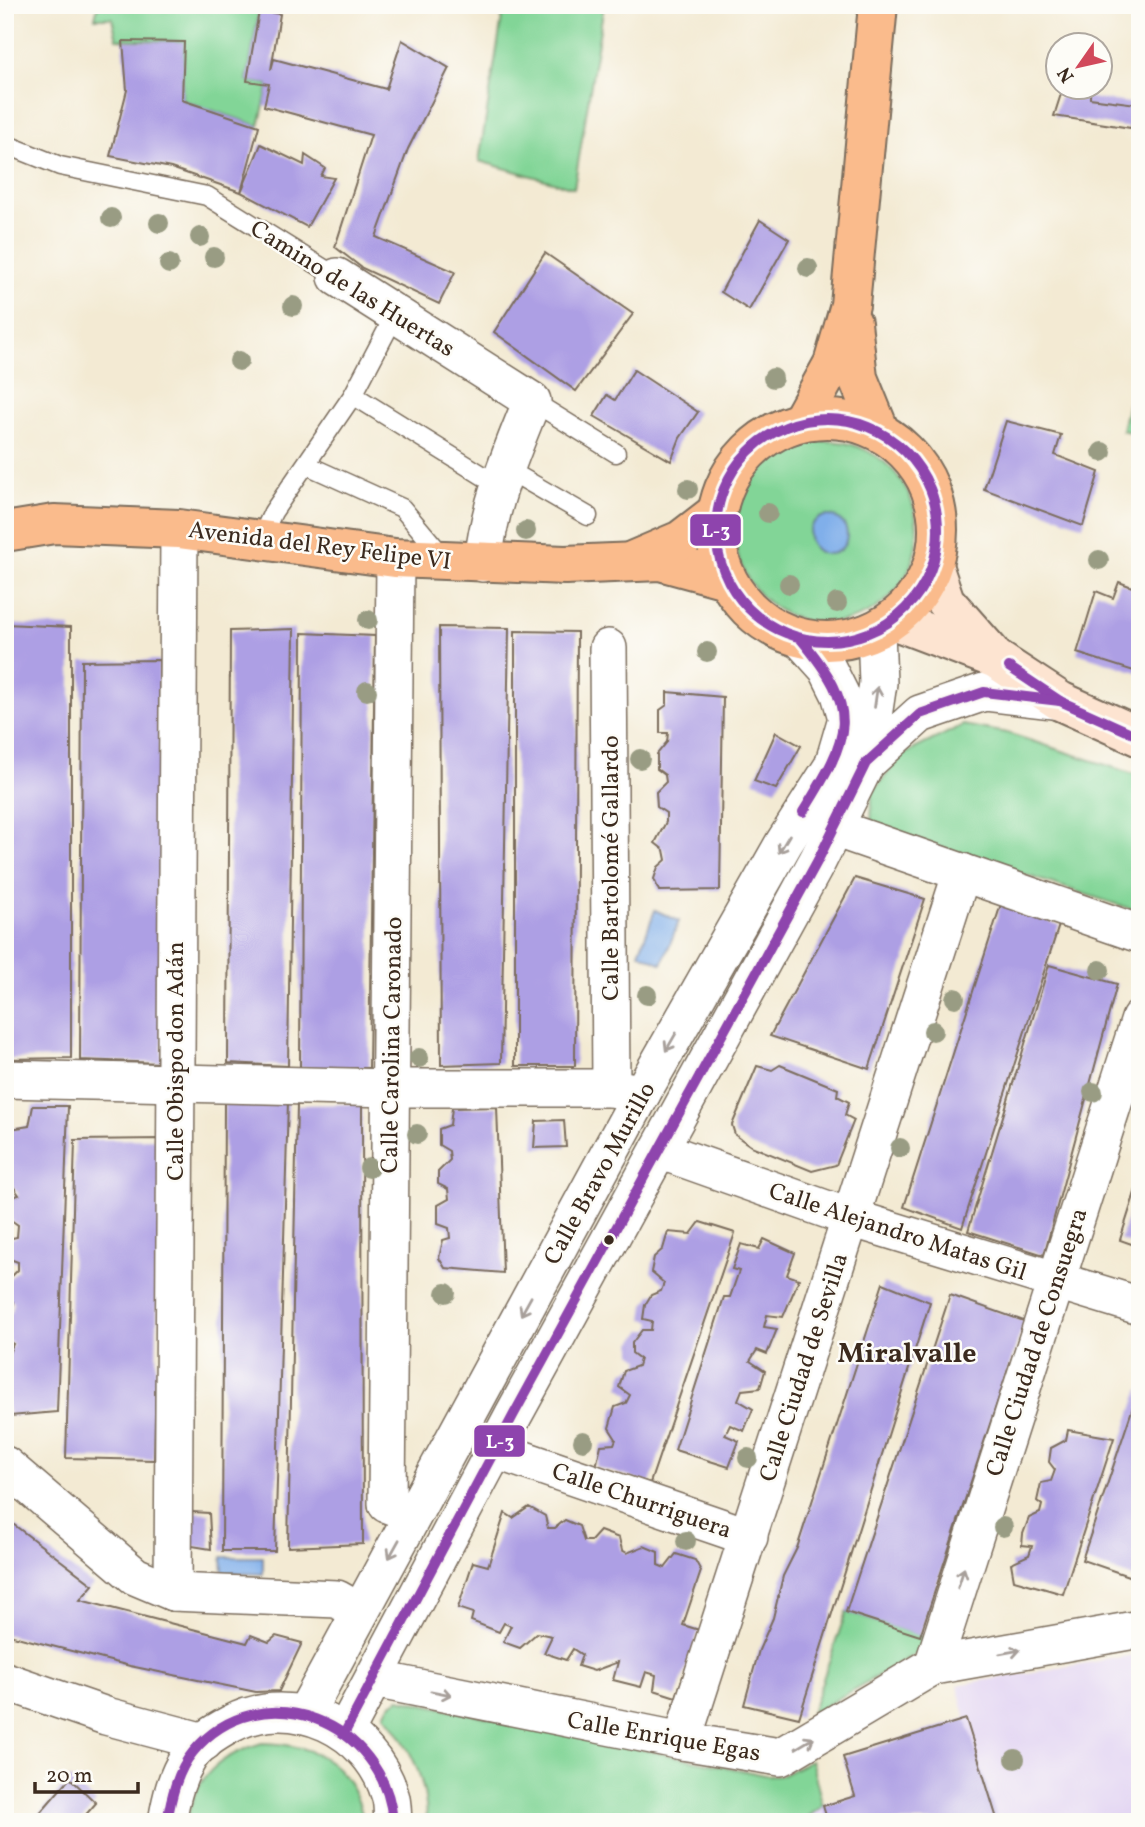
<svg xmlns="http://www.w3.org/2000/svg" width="1145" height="1827" font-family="Vollkorn,serif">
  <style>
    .built { fill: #e2d4f3 }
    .green { fill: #82d597; stroke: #5e805a; stroke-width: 2 }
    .water { fill: #80afea; stroke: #5e6c84; stroke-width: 2 }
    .building { fill: #ad9fe4 }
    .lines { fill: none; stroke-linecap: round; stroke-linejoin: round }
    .lane-casing { stroke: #7b6d5d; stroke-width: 21 }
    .street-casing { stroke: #7b6d5d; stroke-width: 40 }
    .secondary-casing { stroke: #7b6d5d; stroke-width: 42 }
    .primary-casing { stroke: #7b6d5d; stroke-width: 42 }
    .lane { stroke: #fff; stroke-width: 18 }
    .street { stroke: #fff; stroke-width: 37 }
    .secondary { stroke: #fde4d1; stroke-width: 38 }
    .primary { stroke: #fabb8c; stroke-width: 38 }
    .bus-1-casing { stroke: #fdfcf7; stroke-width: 16 }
    .bus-1 { stroke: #8e44ad; stroke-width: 10 }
    .tree { fill: #999c83 }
    .oneway { stroke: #a79f9a }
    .bus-dot { fill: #3b2a1e; stroke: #fdfcf7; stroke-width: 2.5 }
    .labels { text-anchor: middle; stroke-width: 5; stroke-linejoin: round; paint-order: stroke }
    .street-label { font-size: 24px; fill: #3b2a1e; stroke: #fdfcf7 }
    .quarter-label { font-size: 28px; font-weight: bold; fill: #3b2a1e; stroke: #fdfcf7 }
    .line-badge { stroke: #fdfcf7; stroke-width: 2.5 }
    .badge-label { font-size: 19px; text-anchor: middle; font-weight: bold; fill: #fff }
  </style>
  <rect width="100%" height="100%" fill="#fdfcf7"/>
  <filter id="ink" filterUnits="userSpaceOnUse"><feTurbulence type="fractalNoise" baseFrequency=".0143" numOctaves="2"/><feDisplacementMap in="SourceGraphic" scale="14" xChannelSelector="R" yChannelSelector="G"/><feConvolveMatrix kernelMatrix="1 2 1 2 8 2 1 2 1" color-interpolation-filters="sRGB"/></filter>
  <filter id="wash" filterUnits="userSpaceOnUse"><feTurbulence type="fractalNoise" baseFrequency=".00686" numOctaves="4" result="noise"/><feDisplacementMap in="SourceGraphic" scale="28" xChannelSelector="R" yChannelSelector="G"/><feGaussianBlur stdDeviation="1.57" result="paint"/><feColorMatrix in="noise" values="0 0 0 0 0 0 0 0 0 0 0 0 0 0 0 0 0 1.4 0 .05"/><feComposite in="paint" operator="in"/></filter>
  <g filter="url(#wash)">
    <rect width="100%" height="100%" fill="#f3ead3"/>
    <path class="built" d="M1140,1654V1822H800L823,1806L854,1796L843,1757L966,1719L957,1685Z"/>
    <g class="green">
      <path d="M98,5H282L280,14L259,11L247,81L269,84L259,126L182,100L183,42L117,39L112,18H95Z"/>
      <path d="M504,5H604L574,188L479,161Z"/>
      <path d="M1140,351V435L1122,430Z"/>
      <circle cx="826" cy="532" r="91"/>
      <path d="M963,725L1007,733L1140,776V912L871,825L872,793L902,755Z"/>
      <path d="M846,1612L926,1637L919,1652L811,1714Z"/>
      <path d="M399,1699L765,1775H783L811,1760L823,1806L800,1822H427C427,1780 411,1748 385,1715L390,1705Z"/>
      <path d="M262,1743C318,1744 352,1765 364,1822H186C197,1775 217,1757 262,1743Z"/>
    </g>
    <g class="water">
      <circle cx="828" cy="535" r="19"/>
      <path d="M655,910L679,921L662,964L639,953Z"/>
      <path d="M222,1557H263V1574L223,1573Z"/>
    </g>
    <g id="blocks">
      <g class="building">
        <path d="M259,11L280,14L271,70L274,59L386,89L402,40L449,68L408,149L376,237L455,272L439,304L362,268L335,247L371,135L264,106L269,84L247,81Z"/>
        <path d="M123,41L184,42L182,100L259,126L241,192L261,144L304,165L305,155L325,168L321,176L334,178L307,227L241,192L171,168L110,156L127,90Z"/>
        <path d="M1070,88H1090V98L1137,104L1131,128L1054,116L1061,94L1069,95Z"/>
        <path d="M760,220L789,239L749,310L721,292Z"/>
        <path d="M545,253L633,314L576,391L494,332Z"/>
        <path d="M634,370L698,412L680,438L671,461L594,416L607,395L615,400Z"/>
        <path d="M1006,421L1061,435L1055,455L1099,472L1083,526L984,489Z"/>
        <path d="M1119,582L1140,590V673L1077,653L1096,591L1113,598Z"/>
        <path d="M5,624L71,627V1058L5,1059Z"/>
        <path d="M439,627L509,628L501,1063L441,1065Z"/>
        <path d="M294,629L288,1066L228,1063L230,631Z"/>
        <path d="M515,631L577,632L575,1066H515Z"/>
        <path d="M302,633L375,636L369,1068H300Z"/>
        <path d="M159,660L162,1063L80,1060L82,661Z"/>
        <path d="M667,692L723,697L720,890L659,891L654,879L658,867L666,860L664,850L655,843L666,822V813L657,807L656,792L666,782L665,775L657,769V754L667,742L668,733H660V710L667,705Z"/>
        <path d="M776,732L801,746L776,789L754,781Z"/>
        <path d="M855,878L925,899L869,1069L770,1036Z"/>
        <path d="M1001,904L1059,925L962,1228L904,1207Z"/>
        <path d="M1049,965L1117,984L1044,1255L968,1231Z"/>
        <path d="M780,1065L838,1089L837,1096L849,1102L845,1115L854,1120L836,1165L812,1171L751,1146L735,1135L732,1125L757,1066L772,1070Z"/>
        <path d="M224,1099L288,1101L275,1551H222Z"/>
        <path d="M362,1104L363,1544L288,1547L297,1105Z"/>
        <path d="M33,1106H68L57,1412L10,1416L5,1399V1362L13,1344L5,1339V1320L12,1311L14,1302L5,1297V1283L18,1270V1262L7,1258V1239L17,1237L18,1225L8,1218L6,1199L19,1195L9,1180L10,1129L29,1126Z"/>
        <path d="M497,1107L503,1273L445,1268L439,1258L443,1240L450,1238L449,1228L438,1224V1205L449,1199L448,1189L438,1184V1172L450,1160L449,1151L439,1145V1129L450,1125L452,1108Z"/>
        <path d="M564,1120L566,1147L534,1148L536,1121Z"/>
        <path d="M161,1139L154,1460L66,1458L75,1140Z"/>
        <path d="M1139,1180H1140V1247L1120,1240Z"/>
        <path d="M700,1222L735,1233L650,1483L596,1467L601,1445L614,1444L616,1439L609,1428L615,1407L626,1403L630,1395L619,1387L624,1371L638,1366L640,1359L632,1353V1343L642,1330H651L652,1321L643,1319L645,1305L651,1295L661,1291L664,1283L651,1272L654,1257L663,1249L668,1232L691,1234Z"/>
        <path d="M764,1239L795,1253L787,1275L799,1279L783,1317L767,1315L764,1327L777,1329L767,1354L757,1350L750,1361L765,1371L760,1388L742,1390L738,1400L753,1409L744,1431L730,1425L725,1435L739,1441L729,1467L675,1450L724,1297H730L739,1271L732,1269L741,1244L759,1249Z"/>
        <path d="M883,1283L930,1302L799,1718L744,1705L759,1650L773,1618L783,1576L797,1548Z"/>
        <path d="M950,1295L1024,1321L920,1636L846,1612Z"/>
        <path d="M1139,1389H1140V1580L1082,1560Z"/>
        <path d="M1068,1430L1114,1438L1063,1594L1014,1580L1011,1563L1029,1555L1032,1546L1022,1545L1023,1534L1029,1518L1040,1513L1042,1505L1037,1501L1041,1483L1051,1481L1055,1470L1049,1462L1051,1448L1066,1440Z"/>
        <path d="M529,1507L545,1516L548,1528H555L565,1520L579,1526L584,1541H591L600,1531L619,1538L622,1550L627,1553L644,1546L658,1552V1565L665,1568L676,1554L695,1560L701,1571L683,1625L699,1630L676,1697L654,1690L656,1675L646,1672L641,1687L613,1680L618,1662L594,1671L578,1666L582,1655L573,1649L566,1660L544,1653L552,1636L537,1633L520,1648L503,1642L511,1626L504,1623L499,1632L471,1621L473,1613L458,1608L473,1562L488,1566L505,1513L513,1518Z"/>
        <path d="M192,1512L209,1513L211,1549L192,1546Z"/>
        <path d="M5,1518L93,1585L80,1600L247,1643L251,1635L269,1642L276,1636L302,1643L279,1691L256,1692L130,1666L5,1634Z"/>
        <path d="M966,1719L998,1822H828L823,1806L855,1796L843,1757Z"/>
        <path d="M70,1778L96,1803L82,1819L84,1822H46L38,1815Z"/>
      </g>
    </g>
  </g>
  <g filter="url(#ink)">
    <use href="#blocks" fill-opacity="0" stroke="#7b6d5d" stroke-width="2"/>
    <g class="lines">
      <defs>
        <g id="lane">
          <path d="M5,144L60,166L207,196L337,277"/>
          <path d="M353,395L498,485"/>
          <path d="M532,401L616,453"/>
          <path d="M307,465L402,508L444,558"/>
          <path d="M505,468L588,516"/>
          <path d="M260,540L273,512L353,395L395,315"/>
        </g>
        <g id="street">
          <path d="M337,277L532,401C510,455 489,505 483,563"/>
          <path d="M395,558L387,1504L413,1514"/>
          <path d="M608,648L611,1088"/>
          <path d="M866,763L920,714L984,692L1060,701"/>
          <path d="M834,828L1140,934"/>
          <path d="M5,1079L391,1088H611L642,1093"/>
          <path d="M659,1150L851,1218L1140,1306"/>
          <path d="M495,1450L749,1537"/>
          <path d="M5,1465L135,1576L173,1592L337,1599L360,1612"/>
          <path d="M173,1592L179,529"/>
          <path d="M933,1666L1140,1019"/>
          <path d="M374,1679L682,1741L780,1757L933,1666L1140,1629"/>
          <path d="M5,1681L106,1716L204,1742"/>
          <path d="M305,1714L642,1093L784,843L833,766L847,718L840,694L827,668L800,638"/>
          <path d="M345,1732L514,1414L818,860L866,763L878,683L876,631"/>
          <path d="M682,1741L962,872"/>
          <path d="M167,1822C171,1798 176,1777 189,1757C199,1742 216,1732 231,1724C293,1691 371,1729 390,1795C393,1803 392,1813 393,1822"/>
        </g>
        <g id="secondary">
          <path d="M933,566L945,601L990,652"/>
          <path d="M893,620L996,659L1060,701L1140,737"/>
        </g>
        <g id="primary">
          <path d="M852,323L858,378L880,432"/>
          <circle cx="827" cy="530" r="111"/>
          <path d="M802,420L833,364L850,305L878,5"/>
          <path d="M5,532L54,524L179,529L395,558L565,565L660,561L726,579"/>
          <path d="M634,560L681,540L716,513"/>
        </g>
      </defs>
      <use href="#lane" class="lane-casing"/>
      <use href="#street" class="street-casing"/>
      <use href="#secondary" class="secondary-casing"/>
      <use href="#primary" class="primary-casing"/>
      <use href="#lane" class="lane"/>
      <use href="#street" class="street"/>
      <use href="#secondary" class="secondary"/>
      <use href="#primary" class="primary"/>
      <defs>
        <g id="bus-1">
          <circle cx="827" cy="530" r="111"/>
          <path d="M800,638C862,712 851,735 803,812"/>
          <path d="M1009,667L1060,701L1140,737"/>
          <path d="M345,1732L514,1414L818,860L866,763L920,714L984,692L1060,701"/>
          <path d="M167,1822C171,1798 177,1771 193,1752C260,1671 386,1722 393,1822"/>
        </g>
      </defs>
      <use href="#bus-1" class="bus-1-casing"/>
      <use href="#bus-1" class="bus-1"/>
    </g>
    <g class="tree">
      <circle cx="111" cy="218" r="10"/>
      <circle cx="159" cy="223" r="10"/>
      <circle cx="200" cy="237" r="10"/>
      <circle cx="214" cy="257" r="10"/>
      <circle cx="169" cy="264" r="10"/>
      <circle cx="808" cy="268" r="10"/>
      <circle cx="293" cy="306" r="10"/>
      <circle cx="239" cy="361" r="10"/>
      <circle cx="773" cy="378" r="10"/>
      <circle cx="1102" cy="452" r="10"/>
      <circle cx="688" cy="489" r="10"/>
      <circle cx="768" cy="513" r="10"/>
      <circle cx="526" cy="531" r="10"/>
      <circle cx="1099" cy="560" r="10"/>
      <circle cx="789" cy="584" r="10"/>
      <circle cx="837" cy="603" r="10"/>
      <circle cx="368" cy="620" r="10"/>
      <circle cx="707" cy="652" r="10"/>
      <circle cx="367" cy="691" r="10"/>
      <circle cx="640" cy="759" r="10"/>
      <circle cx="1100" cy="970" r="10"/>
      <circle cx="647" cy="995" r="10"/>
      <circle cx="955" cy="998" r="10"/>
      <circle cx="933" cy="1031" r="10"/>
      <circle cx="419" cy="1058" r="10"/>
      <circle cx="1093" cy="1092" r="10"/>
      <circle cx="417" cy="1134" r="10"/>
      <circle cx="900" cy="1148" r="10"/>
      <circle cx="369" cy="1168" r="10"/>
      <circle cx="446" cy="1293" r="10"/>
      <circle cx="583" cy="1441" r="10"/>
      <circle cx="748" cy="1458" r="10"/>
      <circle cx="1003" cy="1527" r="10"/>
      <circle cx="686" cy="1541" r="10"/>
      <circle cx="1015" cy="1759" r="10"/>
    </g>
    <defs><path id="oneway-shaft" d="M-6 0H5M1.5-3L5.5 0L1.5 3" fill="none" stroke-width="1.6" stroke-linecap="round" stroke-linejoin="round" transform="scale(1.75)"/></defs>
    <g class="oneway">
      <use href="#oneway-shaft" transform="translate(876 697) rotate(-82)"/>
      <use href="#oneway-shaft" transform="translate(784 844) rotate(121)"/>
      <use href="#oneway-shaft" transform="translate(671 1042) rotate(120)"/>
      <use href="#oneway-shaft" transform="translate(526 1306) rotate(119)"/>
      <use href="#oneway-shaft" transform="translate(394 1549) rotate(119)"/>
      <use href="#oneway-shaft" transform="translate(961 1578) rotate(-72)"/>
      <use href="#oneway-shaft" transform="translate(1010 1652) rotate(-10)"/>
      <use href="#oneway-shaft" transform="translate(441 1693) rotate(11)"/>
      <use href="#oneway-shaft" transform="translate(805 1743) rotate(-31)"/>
    </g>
  </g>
  <circle class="bus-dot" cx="609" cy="1240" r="6"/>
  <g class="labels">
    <g class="street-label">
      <text transform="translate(353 288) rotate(32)" y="8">Camino de las Huertas</text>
      <text transform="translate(320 545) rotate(7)" y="8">Avenida del Rey Felipe VI</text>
      <text transform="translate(610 868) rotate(-90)" y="8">Calle Bartolomé Gallardo</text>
      <text transform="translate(391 1045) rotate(-89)" y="8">Calle Carolina Caronado</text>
      <text transform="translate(175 1061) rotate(-90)" y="8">Calle Obispo don Adán</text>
      <text transform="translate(599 1173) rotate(-61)" y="8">Calle Bravo Murillo</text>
      <text transform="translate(898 1231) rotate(18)" y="8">Calle Alejandro Matas Gil</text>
      <text transform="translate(1036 1342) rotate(-72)" y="8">Calle Ciudad de Consuegra</text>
      <text transform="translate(803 1367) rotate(-72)" y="8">Calle Ciudad de Sevilla</text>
      <text transform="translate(642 1500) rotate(19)" y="8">Calle Churriguera</text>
      <text transform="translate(664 1736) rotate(10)" y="8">Calle Enrique Egas</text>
    </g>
    <g class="quarter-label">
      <text x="907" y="1362">Miralvalle</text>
    </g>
  </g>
  <g class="line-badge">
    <rect x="689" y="513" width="53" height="34" rx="7" fill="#8e44ad"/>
    <rect x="473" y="1424" width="53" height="34" rx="7" fill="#8e44ad"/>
  </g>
  <g class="badge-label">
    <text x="716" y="537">L-3</text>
    <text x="500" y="1448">L-3</text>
  </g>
  <rect width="1145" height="1827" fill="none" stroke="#fdfcf7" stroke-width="28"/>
  <g transform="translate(1079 66) rotate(236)"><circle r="33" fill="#fdfcf7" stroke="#afa8a0" stroke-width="2"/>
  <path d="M0-5L12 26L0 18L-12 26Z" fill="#d1495b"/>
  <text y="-10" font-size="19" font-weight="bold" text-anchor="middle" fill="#3b2a1e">N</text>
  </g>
  <path d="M35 1782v10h103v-10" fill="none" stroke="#3b2a1e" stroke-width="3.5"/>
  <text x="46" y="1782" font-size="21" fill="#3b2a1e" stroke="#fdfcf7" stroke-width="5" paint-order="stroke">20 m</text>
</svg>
